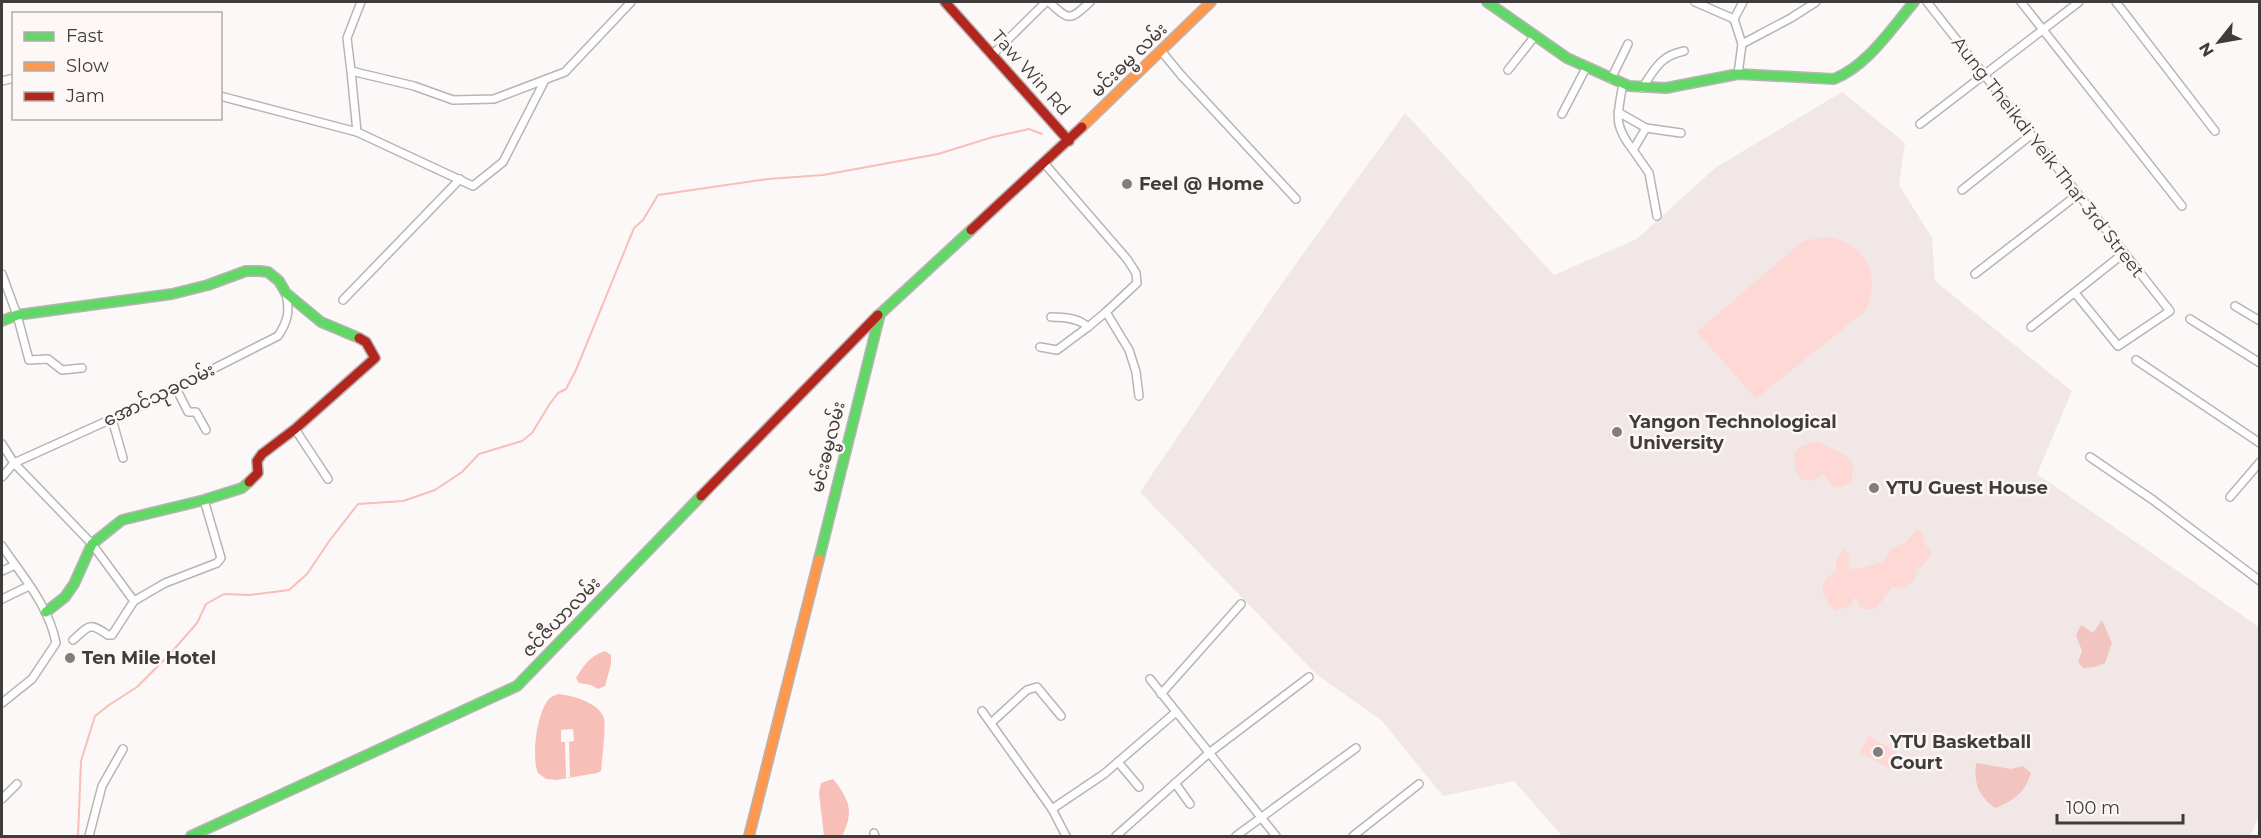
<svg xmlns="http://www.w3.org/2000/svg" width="2261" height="838" font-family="Montserrat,'Noto Sans Myanmar',sans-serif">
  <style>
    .built { fill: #f1e7e6 }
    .green { fill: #fdd8d4 }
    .forest { fill: #f2c4bf }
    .water { fill: #f8beb8 }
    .pier { fill: #fcf8f7 }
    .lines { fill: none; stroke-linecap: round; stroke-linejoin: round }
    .stream { stroke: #f8beb8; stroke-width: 2 }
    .street-casing { stroke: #b7b4b4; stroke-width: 10 }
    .fast-casing { stroke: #b7b4b4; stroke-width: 12 }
    .slow-casing { stroke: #b7b4b4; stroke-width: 12 }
    .jam-casing { stroke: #b7b4b4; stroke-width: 12 }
    .street { stroke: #fffefe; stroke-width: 7 }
    .fast { stroke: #63d668; stroke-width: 9 }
    .slow { stroke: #ff974d; stroke-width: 9 }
    .jam { stroke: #b3261e; stroke-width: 9 }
    .poi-dot { fill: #817e7d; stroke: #fdf7f6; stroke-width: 2 }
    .labels { text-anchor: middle; stroke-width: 5; stroke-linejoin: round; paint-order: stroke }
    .street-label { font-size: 18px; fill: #3f3c3c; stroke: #fdf7f6 }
    .poi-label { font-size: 18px; font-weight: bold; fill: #3f3c3c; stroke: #fdf7f6; text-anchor: start }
  </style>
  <rect width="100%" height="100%" fill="#fcf8f7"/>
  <path class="built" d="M1842,92L1905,143L1899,185L1932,238L1935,281L2072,391L2037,474L2259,627V816L2250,836H1562L1514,781L1443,796L1382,721L1316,674L1140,492L1287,276L1405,113L1554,275L1637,239L1715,168Z"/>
  <g class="green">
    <path d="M1826,237C1865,242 1883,275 1865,311L1756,399L1697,332L1803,241Z"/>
    <path d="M1818,441L1847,456L1853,464L1852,481L1840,488L1832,486L1824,474L1812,481L1801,479L1795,468L1794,453L1802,446Z"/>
    <path d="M1916,530L1922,532L1924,542L1932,554L1922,566L1917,568L1915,580L1900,589L1893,586L1876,609H1862L1855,597L1849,606L1836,611C1821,596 1815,584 1836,571V559L1844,549L1850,555L1849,566L1847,569L1861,568L1882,562L1892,548L1906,542Z"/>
    <path d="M1869,736L1897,752L1888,768L1860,752Z"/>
  </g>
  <g class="forest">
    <path d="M2102,620L2112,643L2105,663L2095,667L2083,668L2078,662L2082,651L2076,635L2081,625L2093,633Z"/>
    <path d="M1976,763L2011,769L2023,766L2031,773C2025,793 2013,801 1995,808C1978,795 1974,784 1976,763Z"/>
  </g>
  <g class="water">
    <path d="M605,651L611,655V664L605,686L598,689L591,685L579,683L576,678C584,665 590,656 605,651Z"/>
    <path d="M558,694C572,695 599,703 604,718C606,726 602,761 601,771L597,773L556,780L546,779L538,773C531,757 537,710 550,698C552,696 556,695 558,694Z"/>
    <path d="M833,779C850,800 854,812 842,836H824L819,793L821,783Z"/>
  </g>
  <path class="pier" d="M573,729L574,741L569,742L570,777L566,778L565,742H561V730Z"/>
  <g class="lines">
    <path class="stream" d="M78,836L81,761L95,716L109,705L137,687L170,654L197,623L206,604L224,594L250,595L289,590L307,574L330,540L358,504L403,501L435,490L462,472L479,454L522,441L532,433L549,405L558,393L566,389L576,370L634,228L643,220L658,195L768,179L823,175L938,154L993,137L1029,129L1042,134"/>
    <defs>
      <g id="street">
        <path d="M1049,2C1070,21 1069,21 1090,2"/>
        <path d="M1695,2L1734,19"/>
        <path d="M1927,2L2170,311L2118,346L2075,293"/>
        <path d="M2021,2L2182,206"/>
        <path d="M2116,2L2215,131"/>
        <path d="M1742,44L1791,18L1816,2"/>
        <path d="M1162,52L1181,75L1296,199"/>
        <path d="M992,55L1046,2"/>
        <path d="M1508,70L1535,36"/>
        <path d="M351,71L347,38L361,2"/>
        <path d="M1738,74L1742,44L1734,19L1743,2"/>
        <path d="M1611,79L1628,44"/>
        <path d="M2,81L14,78"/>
        <path d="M1623,83C1618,115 1612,123 1633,150"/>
        <path d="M1642,88C1655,69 1660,56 1684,51"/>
        <path d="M220,96L357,132L351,71L414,86L453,100L494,99L565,72L631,2"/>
        <path d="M1618,112L1646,128L1681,133"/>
        <path d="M1562,114L1586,68"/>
        <path d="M1920,124L2079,2"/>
        <path d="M1646,128L1633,150L1649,173L1657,216"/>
        <path d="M357,132L473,186L503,162L545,80"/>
        <path d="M1044,163L1127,259L1136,273L1137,283L1106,312L1129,350L1136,372L1139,396"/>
        <path d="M1962,190L2031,135"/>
        <path d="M2,274L17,315L29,360L48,359L62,370L82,368"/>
        <path d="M1975,274L2077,195"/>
        <path d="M343,300L460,179"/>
        <path d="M2235,306L2260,321"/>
        <path d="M1051,317C1064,317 1079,318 1088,327L1106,312"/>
        <path d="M2190,319L2260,363"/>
        <path d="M2031,327L2124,253"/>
        <path d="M1040,347L1057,350L1088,327"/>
        <path d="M2136,360L2260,443"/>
        <path d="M176,388L188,412H196L206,430"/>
        <path d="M112,419L123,458"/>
        <path d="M295,429L328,479"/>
        <path d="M2,444L14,463L92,544L134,601"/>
        <path d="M2090,457L2153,500L2260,581"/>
        <path d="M2,477L14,463L138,407L278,336C288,321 290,311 286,294"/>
        <path d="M2230,497L2260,462"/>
        <path d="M2,546C23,577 49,606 56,643L32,679L2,703"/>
        <path d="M2,571L15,565"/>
        <path d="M2,599L29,586"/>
        <path d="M73,640C90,625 89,622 108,635H112L134,601L165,583L217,563L221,558L204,500"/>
        <path d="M1150,679L1276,836"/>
        <path d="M1161,694L1241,604"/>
        <path d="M982,711L1052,809L1066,836"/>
        <path d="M991,723L1027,690L1037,687L1061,716"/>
        <path d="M1118,762L1139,787"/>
        <path d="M1175,783L1190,804"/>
        <path d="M2,799L17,784"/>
        <path d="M1052,809L1104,774L1176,712"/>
        <path d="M874,833L875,836"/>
        <path d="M89,836L102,786L123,749"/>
        <path d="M1116,836L1209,753L1309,677"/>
        <path d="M1236,836L1356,748"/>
        <path d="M1353,836L1419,784"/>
      </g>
      <g id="fast">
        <path d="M1487,2L1567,58L1629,86L1666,88L1738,74L1834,79C1868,65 1891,29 1914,2"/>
        <path d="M2,321L17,315L172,294L208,285L246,271H260L268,272L279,281L286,293L321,322L359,338"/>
        <path d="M819,559L880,314L971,230"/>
        <path d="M46,612L65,597L74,584L92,544L122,520L204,500L242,488L249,482"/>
        <path d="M191,836L517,686L701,496"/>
      </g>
      <g id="slow">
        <path d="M1082,127L1211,2"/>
        <path d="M749,836L819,559"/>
      </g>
      <g id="jam">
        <path d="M945,2L1069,141"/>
        <path d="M971,230L1082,127"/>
        <path d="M249,482L258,473L257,461L262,454L295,429L375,358L366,342L359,338"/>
        <path d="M701,496L878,315"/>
      </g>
    </defs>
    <use href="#street" class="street-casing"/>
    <use href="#fast" class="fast-casing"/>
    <use href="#slow" class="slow-casing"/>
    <use href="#jam" class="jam-casing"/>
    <use href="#street" class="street"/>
    <use href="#fast" class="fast"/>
    <use href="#slow" class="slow"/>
    <use href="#jam" class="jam"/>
  </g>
  <g class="poi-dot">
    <circle cx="1127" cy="184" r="6"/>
    <circle cx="1617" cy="432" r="6"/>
    <circle cx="1874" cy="488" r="6"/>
    <circle cx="70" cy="658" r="6"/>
    <circle cx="1878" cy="752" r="6"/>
  </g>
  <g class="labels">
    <g class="street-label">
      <text transform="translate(1129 60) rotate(-44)" y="6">မင်းဓမ္မ လမ်း</text>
      <text transform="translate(1031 73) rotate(48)" y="6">Taw Win Rd</text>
      <text transform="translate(2048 157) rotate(52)" y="6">Aung Theikdi Yeik Thar 3rd Street</text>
      <text transform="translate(159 395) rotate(-26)" y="6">အောင်သုခလမ်း</text>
      <text transform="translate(828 447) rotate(-76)" y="6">မင်းဓမ္မလမ်း</text>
      <text transform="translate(561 617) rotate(-46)" y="6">ဇင်ဇီယာလမ်း</text>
    </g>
    <g class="poi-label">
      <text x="1139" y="190">Feel @ Home</text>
      <text x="1629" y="428">Yangon Technological<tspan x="1629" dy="21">University</tspan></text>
      <text x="1886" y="494">YTU Guest House</text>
      <text x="82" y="664">Ten Mile Hotel</text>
      <text x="1890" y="748">YTU Basketball<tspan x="1890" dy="21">Court</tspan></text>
    </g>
  </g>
  <rect width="2261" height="838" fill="none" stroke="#3f3c3c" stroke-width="6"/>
  <rect x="12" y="12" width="210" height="108" fill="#fdf7f6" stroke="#b1acac" stroke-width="1.5"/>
  <rect x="24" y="32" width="30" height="9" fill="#63d668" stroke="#b1acac" stroke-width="1.5"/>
  <text x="66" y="42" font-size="18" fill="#3f3c3c">Fast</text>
  <rect x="24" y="62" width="30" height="9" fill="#ff974d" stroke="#b1acac" stroke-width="1.5"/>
  <text x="66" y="72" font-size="18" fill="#3f3c3c">Slow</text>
  <rect x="24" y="92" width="30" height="9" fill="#b3261e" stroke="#b1acac" stroke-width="1.5"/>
  <text x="66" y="102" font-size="18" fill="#3f3c3c">Jam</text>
  <g transform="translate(2219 42) rotate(239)" stroke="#fdf7f6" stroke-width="4.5" paint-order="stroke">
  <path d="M0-4.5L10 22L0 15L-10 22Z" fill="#3f3c3c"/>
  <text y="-9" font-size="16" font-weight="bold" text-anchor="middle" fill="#3f3c3c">N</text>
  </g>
  <path d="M2057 814v9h126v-9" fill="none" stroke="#3f3c3c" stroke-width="3"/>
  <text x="2066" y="814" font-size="18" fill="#3f3c3c" stroke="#fdf7f6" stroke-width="4.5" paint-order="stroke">100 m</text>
</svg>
